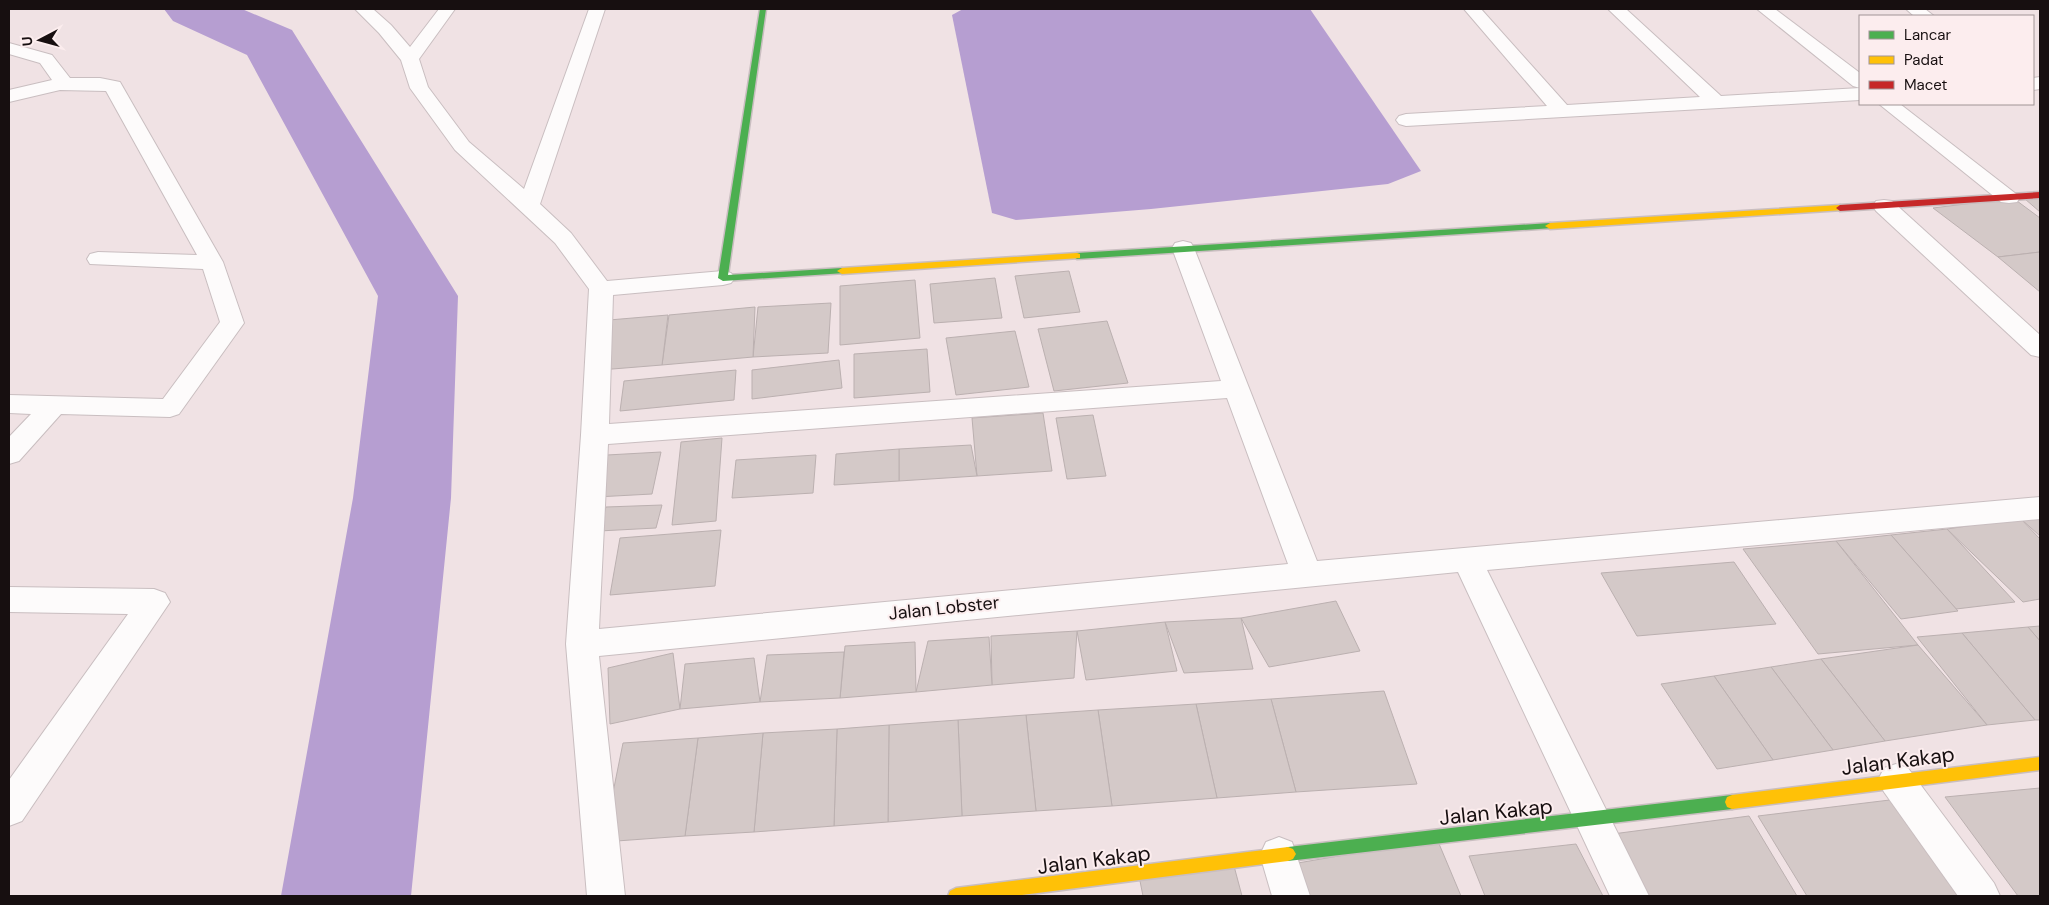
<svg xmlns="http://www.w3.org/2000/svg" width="2049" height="905" font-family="'DM Sans',sans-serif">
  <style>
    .water { fill: #b69ed1 }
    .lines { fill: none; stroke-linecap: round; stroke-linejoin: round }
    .river { fill: #b69ed1; fill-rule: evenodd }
    .building { fill: #d4c9c8; stroke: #bbb0b0 }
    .street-casing { stroke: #c9bec0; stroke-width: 2 }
    .fast-casing { stroke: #c9bec0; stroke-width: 3 }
    .slow-casing { stroke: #c9bec0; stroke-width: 3 }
    .jam-casing { stroke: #c9bec0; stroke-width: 3 }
    .street { fill: #fdfbfb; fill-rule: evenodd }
    .fast { fill: #4caf50; fill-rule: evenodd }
    .slow { fill: #ffc107; fill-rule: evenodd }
    .jam { fill: #c62828; fill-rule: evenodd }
    .labels { text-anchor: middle; stroke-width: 4; stroke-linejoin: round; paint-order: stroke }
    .street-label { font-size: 18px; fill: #170f10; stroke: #fcedee }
    .near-street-label { font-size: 21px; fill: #170f10; stroke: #fcedee }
  </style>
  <rect width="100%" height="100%" fill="#f0e2e4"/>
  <path class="water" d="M963,9H1310L1421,171L1388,184L1151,209L1016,220L992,213L952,15Z"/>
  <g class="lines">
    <path class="river" d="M164,9H242L292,30L458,296L451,498L411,896H281L353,498L378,296L247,55L173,21Z"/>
  </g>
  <g class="building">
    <path d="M2013,198L2040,218V252L1998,257L1933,208Z"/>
    <path d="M2040,198V212L2025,199Z"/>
    <path d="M2040,252V292L1998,257Z"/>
    <path d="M1069,271L1080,312L1024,318L1015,276Z"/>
    <path d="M995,278L1002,318L934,323L930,284Z"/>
    <path d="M915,280L920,338L840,345V286Z"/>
    <path d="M831,303L828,353L753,357L758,307Z"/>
    <path d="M755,307L753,357L662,365L669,315Z"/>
    <path d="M668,315L662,365L600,370L609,320Z"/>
    <path d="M1107,321L1128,383L1054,391L1038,329Z"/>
    <path d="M1015,331L1029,387L956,395L946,338Z"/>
    <path d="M927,349L930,392L854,398V354Z"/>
    <path d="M839,360L842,388L752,399V370Z"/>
    <path d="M736,370L734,400L620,411L624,381Z"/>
    <path d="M1043,413L1052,471L977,476L972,418Z"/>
    <path d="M1093,415L1106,476L1067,479L1056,418Z"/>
    <path d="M722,438L716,521L672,525L681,442Z"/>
    <path d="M971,445L977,476L899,481V449Z"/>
    <path d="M899,449V481L834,485L836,454Z"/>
    <path d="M661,452L652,494L596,497L607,455Z"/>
    <path d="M816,455L813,493L732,498L736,460Z"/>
    <path d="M662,505L656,528L599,531L606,507Z"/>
    <path d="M2040,514V536L2020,518Z"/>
    <path d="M2020,518L2040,539V599L2023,602L1947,529Z"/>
    <path d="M1947,529L2015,602L1956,609L1891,535Z"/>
    <path d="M721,530L715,586L610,595L620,538Z"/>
    <path d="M1891,535L1958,611L1901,619L1836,541Z"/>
    <path d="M1836,541L1918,645L1818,654L1743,549Z"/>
    <path d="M1734,562L1776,624L1637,636L1601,573Z"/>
    <path d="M1336,601L1360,651L1269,667L1241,618Z"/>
    <path d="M1241,618L1253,669L1184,673L1165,622Z"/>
    <path d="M1165,622L1177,671L1086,680L1077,631Z"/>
    <path d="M2040,626V641L2028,627Z"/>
    <path d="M2028,627L2040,641V720H2035L1962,633Z"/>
    <path d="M1077,631L1074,678L992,685L991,636Z"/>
    <path d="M1962,633L2035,720L1987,725L1917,637Z"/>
    <path d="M989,637L992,685L916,692L928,641Z"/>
    <path d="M915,642L916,692L840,698L845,646Z"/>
    <path d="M1918,645L1987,725L1885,741L1821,659Z"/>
    <path d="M844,652L840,698L760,702L767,655Z"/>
    <path d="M673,653L680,709L610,724L608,668Z"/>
    <path d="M754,658L760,702L680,709L685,664Z"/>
    <path d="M1821,659L1885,741L1833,750L1771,667Z"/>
    <path d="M1771,667L1833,750L1773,760L1714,676Z"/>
    <path d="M1714,676L1773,760L1717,769L1661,684Z"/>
    <path d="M1384,691L1417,784L1296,792L1271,699Z"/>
    <path d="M1271,699L1296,792L1217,798L1196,704Z"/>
    <path d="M1196,704L1217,798L1112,806L1098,710Z"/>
    <path d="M1098,710L1112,806L1036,811L1026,715Z"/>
    <path d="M1026,715L1036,811L962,816L958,720Z"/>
    <path d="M958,720L962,816L888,822L889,725Z"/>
    <path d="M889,725L888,822L834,826L837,729Z"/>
    <path d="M837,729L834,826L754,832L763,733Z"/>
    <path d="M763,733L754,832L685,836L698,738Z"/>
    <path d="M698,738L685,836L603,842L623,743Z"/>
    <path d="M2040,788V896H2018L1945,797Z"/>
    <path d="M1898,799L1967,896H1807L1758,816Z"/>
    <path d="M1749,816L1797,896H1636L1605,835Z"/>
    <path d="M1437,839L1461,896H1306L1292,864Z"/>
    <path d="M1576,844L1603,896H1485L1469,856Z"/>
    <path d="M1234,866L1242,896H1143L1139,876Z"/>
  </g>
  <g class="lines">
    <defs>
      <g id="street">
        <path d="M355,9H373L391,25L410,47L439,9H455L419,59L428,87L469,142L524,189L589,9H605L540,204L571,233L607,281L723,271L731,273L735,278L731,283L723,285L613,295L609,424L1221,381L1172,248L1175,243L1183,241L1191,243L1194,248L1317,561L2040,497V519L1487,570L1649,896H1610L1458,572L599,656L625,896H587L566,644L581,435L589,289L555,243L455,150L410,88L401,60L379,33ZM1227,398L1288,564L599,629L608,444Z"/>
        <path d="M1464,9H1481L1567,105L1700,97L1608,9H1626L1721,96L1860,88V100L1406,126L1399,124L1396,120L1399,116L1406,114L1547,106Z"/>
        <path d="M1757,9H1775L1860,73V88L1853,86Z"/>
        <path d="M1906,9H1925L1934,16H1914Z"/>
        <path d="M9,43L52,55L70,78H100L120,82L223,262L244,323L179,414L170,417L61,414L19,461L9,464V437L31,414L9,413V395L163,399L220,322L203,269L90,264L87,259L90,254L98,252L197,255L106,91L60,90L9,102V90L52,80L40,63L9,54Z"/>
        <path d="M2040,77V89L2033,90V78Z"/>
        <path d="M1879,104H1900L2020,197L2017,202L2009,203L2001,202Z"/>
        <path d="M1884,200L1892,201L2040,335V357L2031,355L1876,211L1873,206L1876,201Z"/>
        <path d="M9,587L154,589L165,593L170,602L22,821L9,826V780L128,614L9,612Z"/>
        <path d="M1896,764L1908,768L1994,883L2000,896H1958L1884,792L1878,780L1884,768Z"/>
        <path d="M1279,837L1292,842L1310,896H1272L1260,855L1266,842Z"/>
      </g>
      <g id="fast">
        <path d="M760,9H766L728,275L842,268L847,271L845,273L723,281L718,278Z"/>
        <path d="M1550,223L1553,224V228L1077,259L1072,256L1077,253Z"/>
        <path d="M1732,795L1737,797L1739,802L1737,807L1732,809L1288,861L1283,859L1280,854L1283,849L1288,847Z"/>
      </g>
      <g id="slow">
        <path d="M1840,205L1844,208L1843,210L1550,229L1545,226L1550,223Z"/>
        <path d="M1077,253L1080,254V258L842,274L837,271L842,268Z"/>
        <path d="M2040,757V770L1732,809L1727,807L1725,802L1727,797L1732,795Z"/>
        <path d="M1288,847L1293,849L1296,854L1293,859L1288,861L1015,896H948L950,891L956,888Z"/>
      </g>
      <path id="jam" d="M2040,192V198L1840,211L1836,208L1840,205Z"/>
    </defs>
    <use href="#street" class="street-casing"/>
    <use href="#fast" class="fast-casing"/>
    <use href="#slow" class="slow-casing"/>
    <use href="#jam" class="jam-casing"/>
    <use href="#street" class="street"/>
    <use href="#fast" class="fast"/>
    <use href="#slow" class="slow"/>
    <use href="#jam" class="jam"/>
  </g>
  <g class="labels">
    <g class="street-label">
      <text transform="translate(944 608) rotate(-6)" y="6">Jalan Lobster</text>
    </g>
    <g class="near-street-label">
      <text transform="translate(1898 761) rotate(-7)" y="7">Jalan Kakap</text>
      <text transform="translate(1496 812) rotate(-6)" y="7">Jalan Kakap</text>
      <text transform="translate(1094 860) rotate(-7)" y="7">Jalan Kakap</text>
    </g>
  </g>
  <rect width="2049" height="905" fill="none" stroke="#170f10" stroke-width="20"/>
  <rect x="1859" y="15" width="175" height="90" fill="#fcedee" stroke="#a09495"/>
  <rect x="1869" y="31" width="25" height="8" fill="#4caf50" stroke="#a09495"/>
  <text x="1904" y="40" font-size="15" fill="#170f10">Lancar</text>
  <rect x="1869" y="56" width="25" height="8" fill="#ffc107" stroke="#a09495"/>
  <text x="1904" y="65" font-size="15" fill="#170f10">Padat</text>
  <rect x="1869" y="81" width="25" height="8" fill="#c62828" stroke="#a09495"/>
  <text x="1904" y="90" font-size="15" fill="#170f10">Macet</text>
  <g transform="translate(40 40) rotate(264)" stroke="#fcedee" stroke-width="4" paint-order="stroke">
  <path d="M0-4L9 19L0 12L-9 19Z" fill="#170f10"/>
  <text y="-8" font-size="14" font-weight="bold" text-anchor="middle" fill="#170f10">U</text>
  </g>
</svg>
